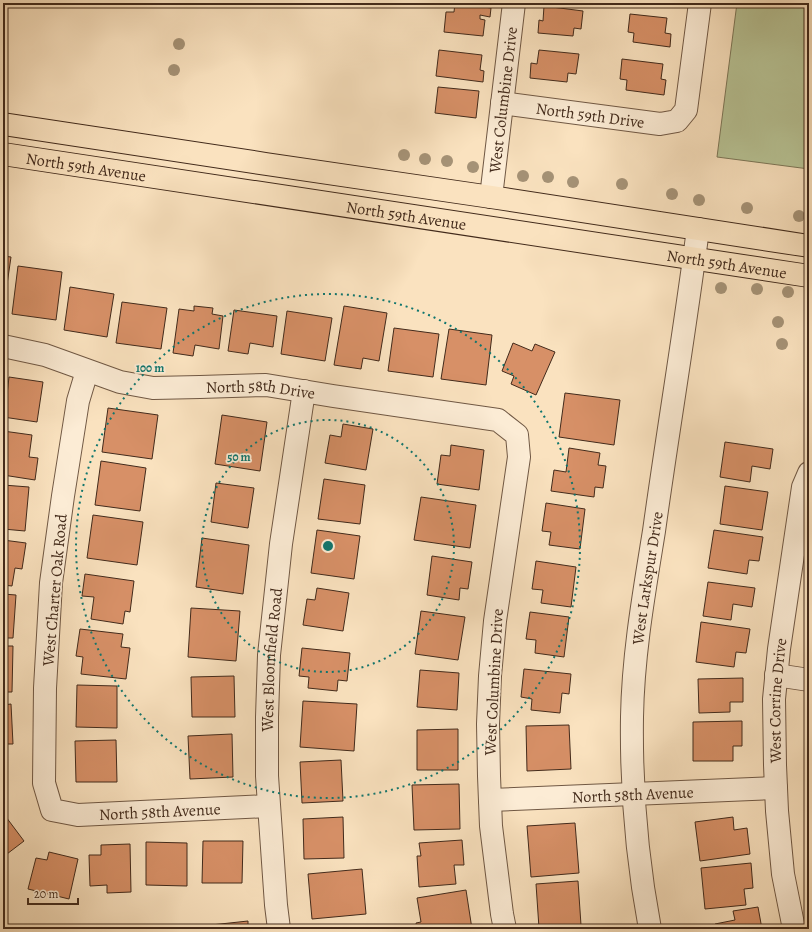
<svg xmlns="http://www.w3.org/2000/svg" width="812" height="932" font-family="Alegreya,serif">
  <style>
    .green { fill: #b8c496; stroke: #7d7758 }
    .building { fill: #d79067; stroke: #422a1b }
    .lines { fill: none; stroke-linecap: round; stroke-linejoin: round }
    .minor-casing { stroke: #705844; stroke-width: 24 }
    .major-casing { stroke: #422a1b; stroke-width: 24 }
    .minor { stroke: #fcecd5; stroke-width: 22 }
    .major { stroke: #fae2bf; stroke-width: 22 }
    .tree { fill: #a59276 }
    .ring { fill: none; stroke: #0f766e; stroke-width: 2; stroke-dasharray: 2 4 }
    .labels { text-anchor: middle; stroke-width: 3.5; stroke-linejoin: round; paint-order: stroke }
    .street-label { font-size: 16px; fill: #422a1b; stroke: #fcecd5 }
    .centre { fill: #0f766e; stroke: #fcecd5; stroke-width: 2 }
    .ring-label { font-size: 12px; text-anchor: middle; font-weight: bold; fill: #0f766e; stroke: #fcecd5; stroke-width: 3.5; stroke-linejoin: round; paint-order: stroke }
  </style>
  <rect width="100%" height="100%" fill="#fae2bf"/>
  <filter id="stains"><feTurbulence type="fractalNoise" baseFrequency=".005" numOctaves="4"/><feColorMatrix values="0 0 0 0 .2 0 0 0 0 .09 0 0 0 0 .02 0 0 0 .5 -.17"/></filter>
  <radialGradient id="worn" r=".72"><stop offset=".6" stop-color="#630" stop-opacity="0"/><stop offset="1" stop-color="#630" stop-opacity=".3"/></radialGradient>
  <path class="green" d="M737,3H809V169L717,157Z"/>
  <g class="building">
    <path d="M455,3L491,8L490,17L480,15V19L485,20L483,36L444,32L446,12H454Z"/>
    <path d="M544,6L583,11L581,29L574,28L573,36L538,33L539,20L543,21Z"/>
    <path d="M630,14L667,18L665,33L671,34L670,47L633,42L634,33L628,32Z"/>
    <path d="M439,50L482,55L480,70L484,71L483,82L436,76Z"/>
    <path d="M539,50L579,54L576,74L568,73L567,82L530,78L531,63L537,64Z"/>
    <path d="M622,59L663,64L661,79L666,80L664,95L626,90L627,80L620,79Z"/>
    <path d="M438,87L479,91L476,118L435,113Z"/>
    <path d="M3,256L11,257L3,312Z"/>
    <path d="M18,266L62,272L56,320L12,314Z"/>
    <path d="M70,287L114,294L107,337L64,330Z"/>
    <path d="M122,302L167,308L161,349L116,343Z"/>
    <path d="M194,306L213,308L212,314L223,316L219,349L195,345L193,356L173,353L179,309L194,311Z"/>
    <path d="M344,306L387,313L379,361L363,358L361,369L334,365Z"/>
    <path d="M234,310L277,316L273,347L250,343L248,354L228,351Z"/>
    <path d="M287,311L332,318L325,361L281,354Z"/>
    <path d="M394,328L439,334L433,377L388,371Z"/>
    <path d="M449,329L492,335L486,385L441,379Z"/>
    <path d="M513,343L532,351L535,344L555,352L536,395L511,384L514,376L502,371Z"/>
    <path d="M9,377L43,382L37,422L3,417V394L7,395Z"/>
    <path d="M565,393L620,400L614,445L559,437Z"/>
    <path d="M108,408L158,415L152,459L102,452Z"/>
    <path d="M222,415L267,422L260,471L215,464Z"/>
    <path d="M343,424L373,429L366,470L325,463L330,435L341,437Z"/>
    <path d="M3,431L32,435L29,457L38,458L35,480L3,475Z"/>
    <path d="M725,442L773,449L770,469L752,466L750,482L720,477Z"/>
    <path d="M451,445L484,450L479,490L437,484L441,455L450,456Z"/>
    <path d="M569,448L600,453L598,465L606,466L603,488L595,487L594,497L551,491L554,470L566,472Z"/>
    <path d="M101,461L146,468L140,511L95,505Z"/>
    <path d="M324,479L365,485L360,524L318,519Z"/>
    <path d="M216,483L254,488L248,528L211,522Z"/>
    <path d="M3,485L29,487L25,531L3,529Z"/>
    <path d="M725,486L768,492L762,530L720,524Z"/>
    <path d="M421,497L476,505L470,548L414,540Z"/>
    <path d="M546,503L585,509L580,549L549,545L551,532L542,531Z"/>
    <path d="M93,515L143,522L137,565L87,558Z"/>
    <path d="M317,530L360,536L354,579L311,573Z"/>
    <path d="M714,530L763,537L759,561L749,560L747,574L708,568Z"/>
    <path d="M202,538L249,545L243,594L196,587Z"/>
    <path d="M3,540L26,543L22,569L15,568L12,586L3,585Z"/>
    <path d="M432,556L472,562L468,589L460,588L459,600L427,595Z"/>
    <path d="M536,561L576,567L571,607L541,603L543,590L532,589Z"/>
    <path d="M85,574L134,581L130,612L125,611L123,624L91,619L94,597L82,596Z"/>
    <path d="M708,582L755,588L752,607L733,604L731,620L703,616Z"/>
    <path d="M317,588L349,593L343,631L303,625L307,599L315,600Z"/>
    <path d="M3,594L16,595L13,638H3Z"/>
    <path d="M191,608L240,611L236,661L188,657Z"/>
    <path d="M421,611L465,617L458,660L415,654Z"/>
    <path d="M530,612L569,617L564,657L535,653L536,640L526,639Z"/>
    <path d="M701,622L750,629L746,653L736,652L734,667L696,662Z"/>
    <path d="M80,629L123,634L121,647L130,648L126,679L81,674L83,657L76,656Z"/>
    <path d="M3,646H13L12,692H3Z"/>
    <path d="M302,648L350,653L347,681L338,680L337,691L308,688L309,677L299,676Z"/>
    <path d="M524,669L571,674L569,694L562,693L560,713L531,710L532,699L521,697Z"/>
    <path d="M420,670L459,673L457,710L417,707Z"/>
    <path d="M234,676L235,717H192L191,677Z"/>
    <path d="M743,678V702H730V712L699,713L698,679Z"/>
    <path d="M77,685L117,686V728L76,727Z"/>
    <path d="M303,701L357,704L354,751L300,747Z"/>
    <path d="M11,704L13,744H3V705Z"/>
    <path d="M742,721V746H733V761H693V722Z"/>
    <path d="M569,725L571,769L527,771L526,726Z"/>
    <path d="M458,729V770H417V730Z"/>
    <path d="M232,734L233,777L190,779L188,736Z"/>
    <path d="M116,740L117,782H76L75,741Z"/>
    <rect x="3" y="755" width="3" height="42"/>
    <path d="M341,760L343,801L302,803L300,762Z"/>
    <path d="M807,768H809V806Z"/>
    <path d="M459,784L460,829L414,830L412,785Z"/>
    <path d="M3,813L24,841L3,857Z"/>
    <path d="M343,817L344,858L304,859L303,819Z"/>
    <path d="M733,817L734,830L747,828L750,854L700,861L695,822Z"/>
    <path d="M575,823L579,873L531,877L527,826Z"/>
    <path d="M462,840L464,865H454L456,884L419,887L417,856H421L419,843Z"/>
    <path d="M203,841H243L242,883H202Z"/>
    <path d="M146,842L187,843V886L146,885Z"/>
    <path d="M130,844L131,892L107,893V885L90,886L89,855H101V845Z"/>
    <path d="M49,852L78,859L69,899L28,889L36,858L47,860Z"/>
    <path d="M751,863L753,888L744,889L746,905L705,909L701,868Z"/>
    <path d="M362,869L366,914L312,919L308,874Z"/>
    <path d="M578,881L581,925L539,928L536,884Z"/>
    <path d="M466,890L472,929H417L416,923L421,922L417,898Z"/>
    <path d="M758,907L762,929H716L715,924L735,920L733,911Z"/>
    <path d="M248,921V929H203L202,926Z"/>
    <path d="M355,925L356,929H320Z"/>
  </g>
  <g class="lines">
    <defs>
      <g id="minor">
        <path id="s1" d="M502,103L660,124L677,121L686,110L700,3"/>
        <path id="s2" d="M491,197L514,3"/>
        <path id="s3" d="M3,346L45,355L120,382L153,388L200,387L266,385L333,396L498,420L517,435L519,457L495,621L490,676L488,724L489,776L491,826L502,914L505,929"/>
        <path id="s4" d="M87,371L78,401L63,496L51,583L45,688L44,783L52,810L78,815L268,806"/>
        <path d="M776,675L809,680"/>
        <path id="s5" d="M490,800L776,788"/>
        <path id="s6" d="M279,929L276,905L267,776V717L269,655L281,544L304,391"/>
        <path id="s7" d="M650,929C637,860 631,788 632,717C633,655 644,593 654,531C668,430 685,330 698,229"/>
        <path id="s8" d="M794,929L783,874L777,811L775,765L774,699L779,649L803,487L809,473"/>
      </g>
      <g id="major">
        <path d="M3,124L266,164L491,197L809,246"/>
        <path id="s9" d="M3,154L809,276"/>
      </g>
    </defs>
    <use href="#minor" class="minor-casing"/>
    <use href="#major" class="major-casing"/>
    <use href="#minor" class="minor"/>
    <use href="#major" class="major"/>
  </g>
  <g class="tree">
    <circle cx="179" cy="44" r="6"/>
    <circle cx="174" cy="70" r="6"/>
    <circle cx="404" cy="155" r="6"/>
    <circle cx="425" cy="159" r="6"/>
    <circle cx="447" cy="161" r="6"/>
    <circle cx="473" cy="167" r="6"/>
    <circle cx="523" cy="176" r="6"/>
    <circle cx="548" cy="177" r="6"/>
    <circle cx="573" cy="182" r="6"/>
    <circle cx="622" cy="184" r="6"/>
    <circle cx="672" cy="194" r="6"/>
    <circle cx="699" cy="200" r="6"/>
    <circle cx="747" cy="208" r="6"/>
    <circle cx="799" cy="216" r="6"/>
    <circle cx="721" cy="288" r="6"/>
    <circle cx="757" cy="289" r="6"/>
    <circle cx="788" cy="292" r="6"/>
    <circle cx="778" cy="322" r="6"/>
    <circle cx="782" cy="344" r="6"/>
  </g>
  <g class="ring">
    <circle cx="328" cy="546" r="126"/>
    <circle cx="328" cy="546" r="252"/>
  </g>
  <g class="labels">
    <g class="street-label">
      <text dy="6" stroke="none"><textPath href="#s2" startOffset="98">West Columbine Drive</textPath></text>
      <text dy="6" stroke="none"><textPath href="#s1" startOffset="89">North 59th Drive</textPath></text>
      <text dy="6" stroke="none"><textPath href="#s9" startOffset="84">North 59th Avenue</textPath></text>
      <text dy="6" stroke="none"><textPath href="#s9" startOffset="408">North 59th Avenue</textPath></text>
      <text dy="6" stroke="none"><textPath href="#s9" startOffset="732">North 59th Avenue</textPath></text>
      <text dy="6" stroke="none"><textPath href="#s3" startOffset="264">North 58th Drive</textPath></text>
      <text dy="6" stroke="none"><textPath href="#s7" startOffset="353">West Larkspur Drive</textPath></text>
      <text transform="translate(54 590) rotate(-85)" y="6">West Charter Oak Road</text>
      <text dy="6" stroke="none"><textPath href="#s6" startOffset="270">West Bloomfield Road</textPath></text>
      <text transform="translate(493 682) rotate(-87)" y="6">West Columbine Drive</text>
      <text dy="6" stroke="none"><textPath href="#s8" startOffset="230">West Corrine Drive</textPath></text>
      <text dy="6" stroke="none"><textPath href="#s5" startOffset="143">North 58th Avenue</textPath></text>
      <text dy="6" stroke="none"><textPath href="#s4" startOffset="552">North 58th Avenue</textPath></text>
    </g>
  </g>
  <circle cx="328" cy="546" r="6" class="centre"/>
  <g class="ring-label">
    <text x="150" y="372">100 m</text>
    <text x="239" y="461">50 m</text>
  </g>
  <rect width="812" height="932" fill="none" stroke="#fae2bf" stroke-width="16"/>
  <rect x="4" y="4" width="804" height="924" fill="none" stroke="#422a1b" stroke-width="2"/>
  <rect x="8" y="8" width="796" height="916" fill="none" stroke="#422a1b"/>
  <path d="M28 898v6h50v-6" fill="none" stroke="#422a1b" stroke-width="2"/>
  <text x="34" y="898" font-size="12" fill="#422a1b" stroke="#fcecd5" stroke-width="3" paint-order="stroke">20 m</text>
  <rect width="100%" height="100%" filter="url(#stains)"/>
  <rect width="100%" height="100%" fill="url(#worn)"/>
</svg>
